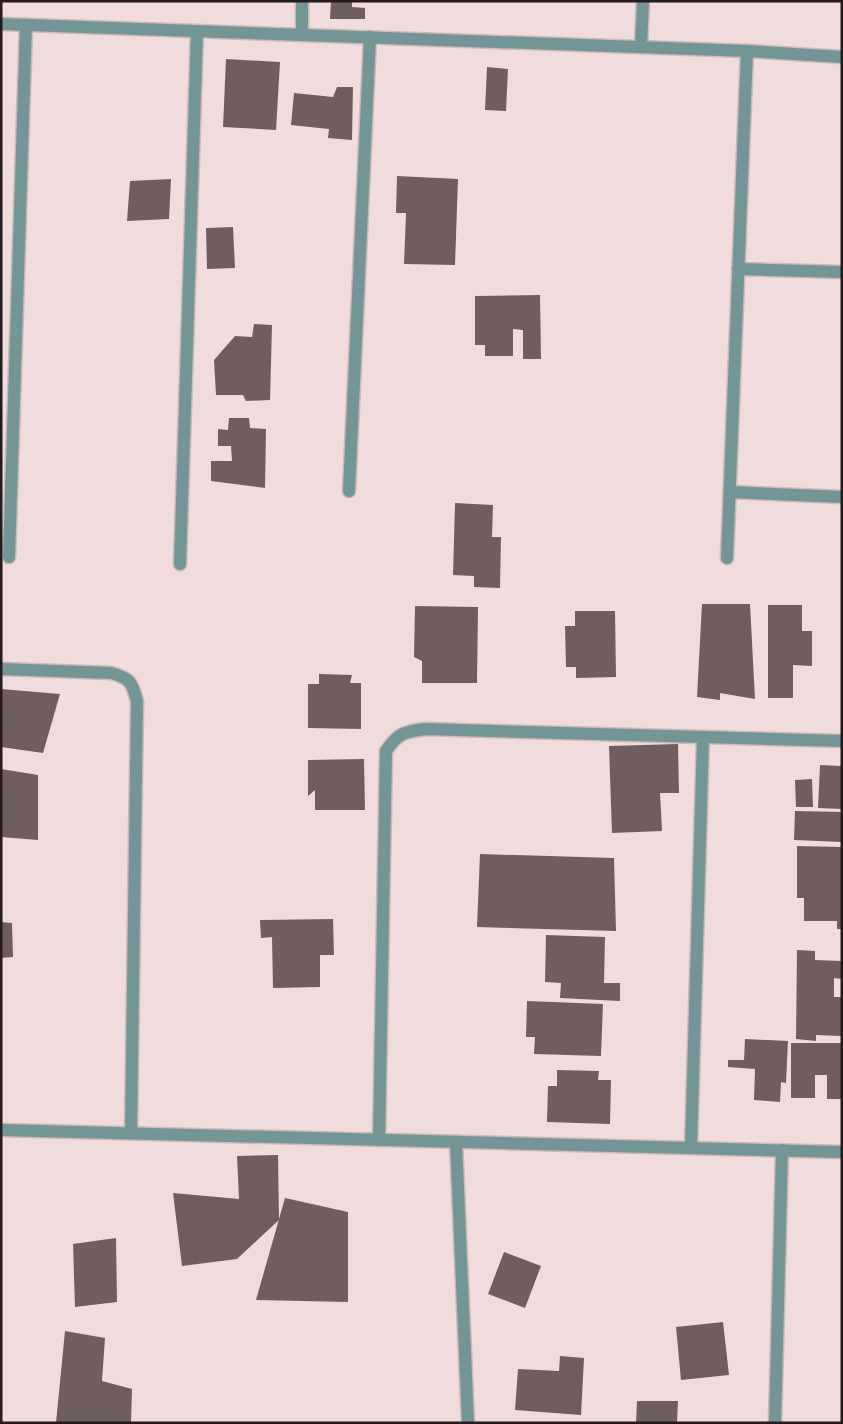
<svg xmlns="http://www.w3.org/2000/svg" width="843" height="1424" font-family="Figtree,sans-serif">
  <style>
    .building { fill: #705e5f }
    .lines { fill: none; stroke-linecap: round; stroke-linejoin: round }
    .minor-casing { stroke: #ccb9ba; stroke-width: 15 }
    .minor { stroke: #739595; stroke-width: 12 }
  </style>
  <rect width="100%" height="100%" fill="#f1dcdd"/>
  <g class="building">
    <path d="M331,1H352V7L365,8V19H330Z"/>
    <path d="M226,59L280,62L276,130L223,127Z"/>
    <path d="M487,67L508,69L506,111L485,110Z"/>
    <path d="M337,87H353L352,140L328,138L329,129L291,125L294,93L333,97Z"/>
    <path d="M397,176L458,179L455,265L404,264L406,213H396Z"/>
    <path d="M171,179L169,219L127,221L130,181Z"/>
    <path d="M233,227L235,268L207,269L206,228Z"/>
    <path d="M540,295L541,359H523V330L513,329V356H485V345H475V296Z"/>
    <path d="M254,324L272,325L270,400L246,401L243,395H216L214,360L235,336L252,337Z"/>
    <path d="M229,418H249L250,428L266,429L265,488L211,481V461H232L231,446H218V429L228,430Z"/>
    <path d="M455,503L493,505L492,537H501L500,588L474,587V576L453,575Z"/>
    <path d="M702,604H750L755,699L720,693V700L697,697Z"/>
    <path d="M768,605H802V631H812V666L793,665V698H768Z"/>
    <path d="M415,606L478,607L477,683H422V661L414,657Z"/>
    <path d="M575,611H615L616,677L576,678V667H566L565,626H575Z"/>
    <path d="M319,674L352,675L350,683H361V729L308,728V684H319Z"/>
    <path d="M1,689L60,694L43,753L1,747Z"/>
    <path d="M678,744L679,793H660L662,831L612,833L609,746Z"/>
    <path d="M364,759L365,810H315V790L308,796V760Z"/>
    <path d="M820,765L842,766V809L818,808Z"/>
    <path d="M1,769L38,775V840L1,837Z"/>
    <path d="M812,779L813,807H796L795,780Z"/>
    <path d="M795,811L842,812V842L794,840Z"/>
    <path d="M797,846L842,847V929H837V921H804V898H797Z"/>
    <path d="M480,854L614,858L616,931L477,927Z"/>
    <path d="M333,919L334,955H320V987L273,988L272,937L261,938L260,920Z"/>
    <path d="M1,922L12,923L13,957L1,958Z"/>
    <path d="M546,935L605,937L604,983H620V1001L560,998L561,983L545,982Z"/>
    <path d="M797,950L815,951V960L842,961V979L834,978V997H842L841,1036L816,1035V1041L796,1039Z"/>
    <path d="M527,1001L603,1004L601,1056L534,1054L535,1037H526Z"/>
    <path d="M745,1039L788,1041L786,1083L781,1082L780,1102L754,1100L755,1069L728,1067V1060H744Z"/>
    <path d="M791,1043H842V1099H827V1075H815V1098H791Z"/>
    <path d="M557,1070L599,1071L598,1080H611L610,1124L547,1122L548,1086H557Z"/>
    <path d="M278,1155L279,1220L237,1259L182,1266L173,1193L239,1199L237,1156Z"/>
    <path d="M285,1198L348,1212V1302L256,1300Z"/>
    <path d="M116,1238L117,1302L75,1307L73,1244Z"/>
    <path d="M504,1252L541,1266L525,1308L488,1294Z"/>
    <path d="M723,1322L729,1375L681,1380L676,1327Z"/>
    <path d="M65,1331L105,1338L102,1381L132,1389L131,1423H56Z"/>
    <path d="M560,1356L584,1358L581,1415L515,1410L518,1369L559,1371Z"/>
    <path d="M637,1401H678L677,1423H636Z"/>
  </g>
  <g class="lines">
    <defs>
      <g id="minor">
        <path d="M1,24L747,51L842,57"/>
        <path d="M302,34V1"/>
        <path d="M641,47L643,1"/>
        <path d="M738,269L842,272"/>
        <path d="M349,491L370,37"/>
        <path d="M730,492L842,497"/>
        <path d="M9,557L26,25"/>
        <path d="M727,558L747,51"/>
        <path d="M180,564L197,31"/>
        <path d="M1,669L111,673C130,678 132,682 137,701L131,1133"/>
        <path d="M1,1130L842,1152"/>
        <path d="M379,1140L386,751C398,733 404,732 425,729L842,741"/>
        <path d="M456,1142L468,1423"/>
        <path d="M691,1147L703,738"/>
        <path d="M775,1423L782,1150"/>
      </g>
    </defs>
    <use href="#minor" class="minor-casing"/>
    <use href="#minor" class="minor"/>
  </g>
  <rect width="843" height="1424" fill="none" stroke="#231b1c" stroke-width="5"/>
</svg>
